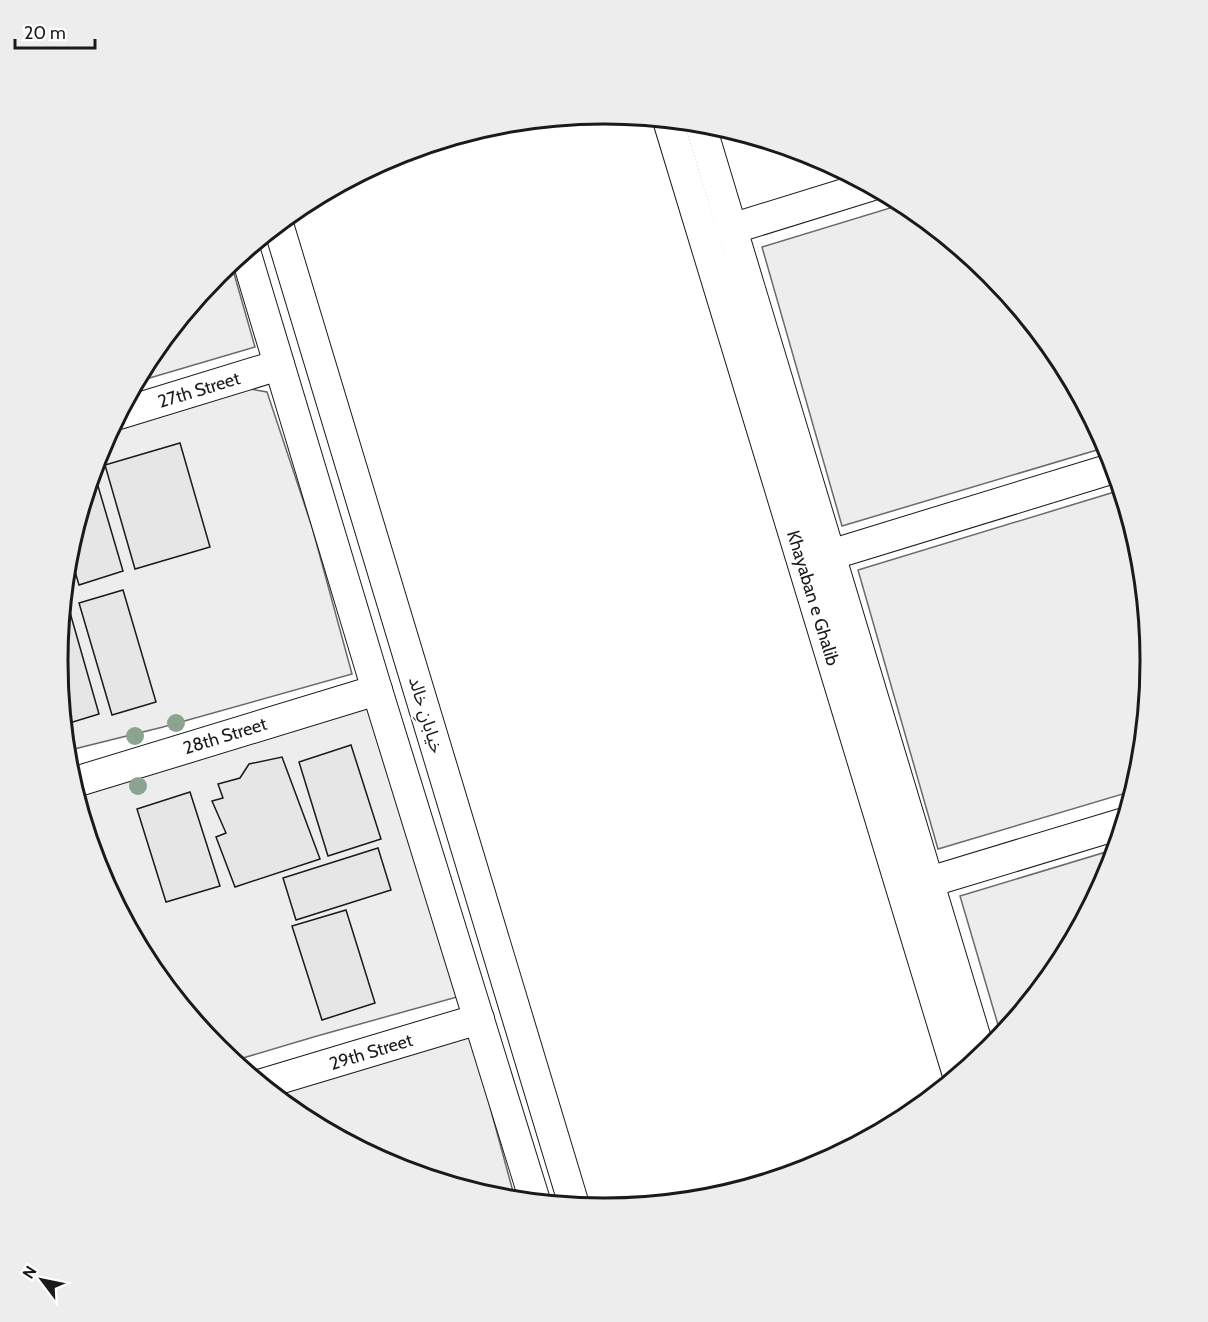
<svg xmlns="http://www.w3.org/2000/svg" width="1208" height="1322" font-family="Cabin,'Noto Sans Arabic',sans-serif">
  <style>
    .green { fill: #ededed; stroke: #6a6a6a; stroke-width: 1.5 }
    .building { fill: #e6e6e6; stroke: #1a1a1a; stroke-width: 1.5 }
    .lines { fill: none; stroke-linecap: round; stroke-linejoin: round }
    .minor-casing { stroke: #1a1a1a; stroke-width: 32 }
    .minor { stroke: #fff; stroke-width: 30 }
    .tree { fill: #8aa48f }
    .labels { text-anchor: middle; stroke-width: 4.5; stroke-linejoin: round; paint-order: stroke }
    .street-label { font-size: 18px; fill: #1a1a1a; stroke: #fff }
    .rim { fill: none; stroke: #1a1a1a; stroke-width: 3 }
  </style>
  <rect width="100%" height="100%" fill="#fff"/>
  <g class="green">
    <path d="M903,204L991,274L1059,357L1107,447L842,526L762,247Z"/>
    <path d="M231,263L255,347L136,382L149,357L217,274Z"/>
    <path d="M244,388L267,392L312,527L352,674L163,727L66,751L57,661L68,554L99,451L110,430Z"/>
    <path d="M1121,490L1141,555L1151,661L1140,768L1133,791L938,849L858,570Z"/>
    <path d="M367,702L457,997L317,1036L233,1061L217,1048L149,965L99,870L74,790Z"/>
    <path d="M1116,849L1109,871L1059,965L1001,1035L960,896Z"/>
    <path d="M470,1033L515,1199L497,1197L394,1166L300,1116L272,1093Z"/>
  </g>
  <g class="building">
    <path d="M180,443L210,547L135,569L105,465Z"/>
    <path d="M93,469L123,571L79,585L69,551Z"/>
    <path d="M123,590L156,702L112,715L79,603Z"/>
    <path d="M67,602L99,714L63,725L57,661L63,603Z"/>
    <path d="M351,745L381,839L328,856L299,762Z"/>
    <path d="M282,757L320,859L235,887L216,837L226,833L212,801L223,798L218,784L240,778L249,764Z"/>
    <path d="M190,792L220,886L166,902L137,809Z"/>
    <path d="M378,848L391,890L296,920L283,878Z"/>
    <path d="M346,910L375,1003L322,1020L292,926Z"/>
  </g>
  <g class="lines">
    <defs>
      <g id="minor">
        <path d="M668,120L958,1075"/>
        <path d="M700,123L981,1056"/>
        <path d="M278,224L574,1205"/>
        <path d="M731,229L870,186"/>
        <path d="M245,251L377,690L535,1201"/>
        <path d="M119,414L279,365"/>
        <path d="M830,555L1114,468"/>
        <path d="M72,783L377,690"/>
        <path d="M929,882L1124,823"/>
        <path d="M262,1084L479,1019"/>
      </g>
    </defs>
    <use href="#minor" class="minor-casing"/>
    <use href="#minor" class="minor"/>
  </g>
  <g class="tree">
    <circle cx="176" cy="723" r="9"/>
    <circle cx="135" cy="736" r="9"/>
    <circle cx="138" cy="786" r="9"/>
  </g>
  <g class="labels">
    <g class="street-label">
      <text transform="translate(199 390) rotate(-17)" y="6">27th Street</text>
      <text transform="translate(813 598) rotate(73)" y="6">Khayaban e Ghalib</text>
      <text transform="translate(426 715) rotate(73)" y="6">خیابانِ خالد</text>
      <text transform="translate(225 736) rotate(-17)" y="6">28th Street</text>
      <text transform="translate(371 1052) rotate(-17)" y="6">29th Street</text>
    </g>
  </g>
  <path d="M0 0H1208V1322H0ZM604 124H604A536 536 0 0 1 1140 660V662A536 536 0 0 1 604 1198H604A536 536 0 0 1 68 662V660A536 536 0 0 1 604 124Z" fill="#ededed" fill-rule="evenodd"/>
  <path class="rim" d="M604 124H604A536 536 0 0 1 1140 660V662A536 536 0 0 1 604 1198H604A536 536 0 0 1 68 662V660A536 536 0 0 1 604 124Z"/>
  <g transform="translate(42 1280) rotate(302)" stroke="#ffffff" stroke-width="4.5" paint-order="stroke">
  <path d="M0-4.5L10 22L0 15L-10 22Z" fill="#1a1a1a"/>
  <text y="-9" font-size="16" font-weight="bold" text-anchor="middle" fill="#1a1a1a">N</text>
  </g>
  <path d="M15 39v9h80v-9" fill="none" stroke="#1a1a1a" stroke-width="3"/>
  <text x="24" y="39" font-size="18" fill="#1a1a1a" stroke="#ffffff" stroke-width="4.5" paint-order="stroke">20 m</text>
</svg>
